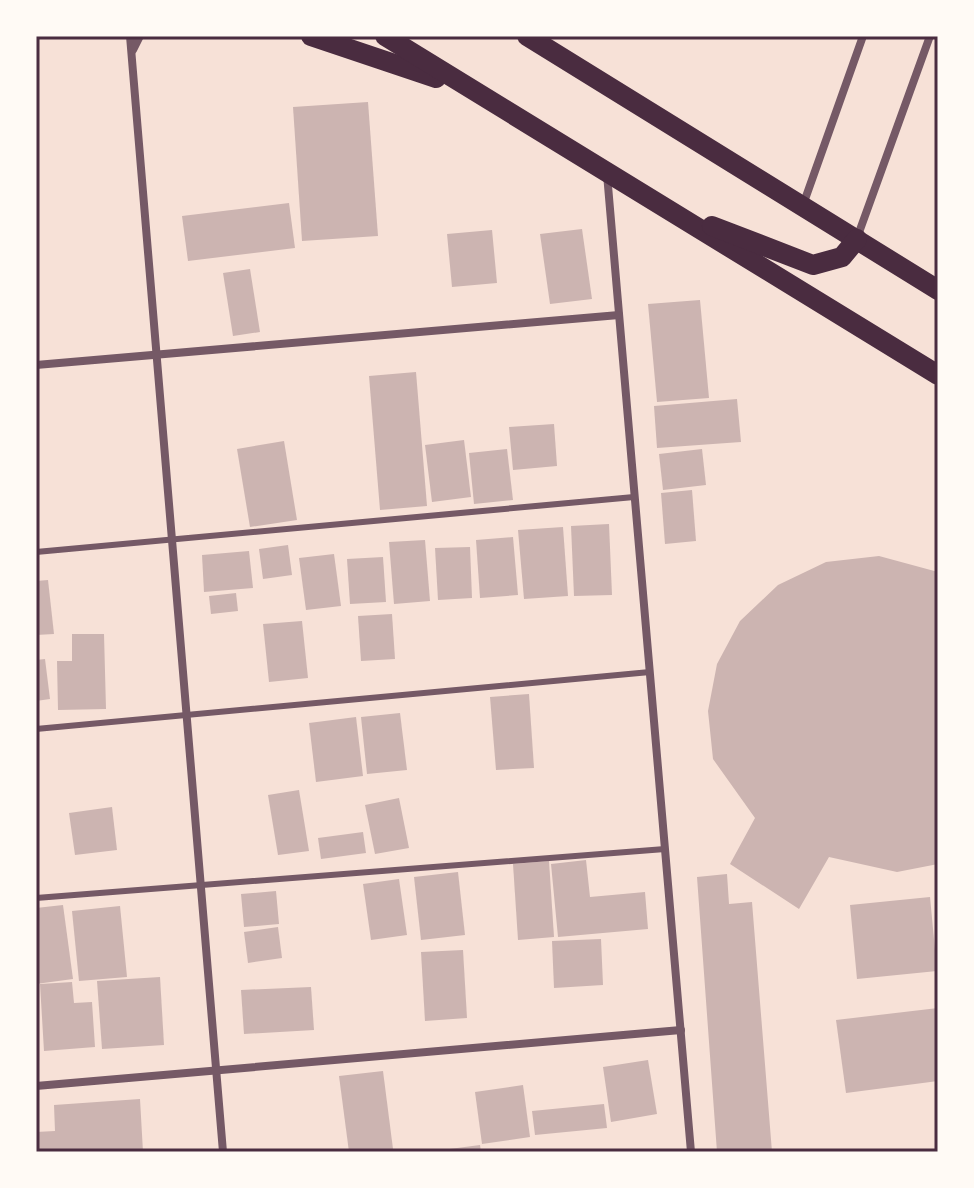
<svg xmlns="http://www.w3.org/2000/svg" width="974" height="1188" font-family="'Archivo Narrow',sans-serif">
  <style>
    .building { fill: #ccb4b1 }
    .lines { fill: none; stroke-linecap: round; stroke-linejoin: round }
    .service { stroke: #755966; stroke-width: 6 }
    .minor { stroke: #755966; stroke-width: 8 }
    .primary { stroke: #4a2c40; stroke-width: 20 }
    .neatline { fill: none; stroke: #4a2c40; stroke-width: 3 }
  </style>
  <rect width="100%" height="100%" fill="#f7e1d7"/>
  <g class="building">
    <path d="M368,102L378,236L302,241L293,107Z"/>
    <path d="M289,203L295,248L188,261L182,216Z"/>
    <path d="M582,229L592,299L550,304L540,234Z"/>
    <path d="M492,230L497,283L452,287L447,234Z"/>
    <path d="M250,269L260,332L233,336L223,273Z"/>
    <path d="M700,300L709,398L657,402L648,304Z"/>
    <path d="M416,372L427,506L380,510L369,376Z"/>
    <path d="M737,399L741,442L657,448L654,406Z"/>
    <path d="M554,424L557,466L513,470L509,427Z"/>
    <path d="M464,440L471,497L432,502L425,445Z"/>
    <path d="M284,441L297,520L250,527L237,449Z"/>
    <path d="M507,449L513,500L474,504L469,453Z"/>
    <path d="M702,449L706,485L663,490L659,454Z"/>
    <path d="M692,490L696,541L665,544L661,493Z"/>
    <path d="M609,524L612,595L574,596L571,526Z"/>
    <path d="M563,527L568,596L524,599L518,530Z"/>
    <path d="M513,537L518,595L480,598L476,540Z"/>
    <path d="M425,540L430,601L394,604L389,542Z"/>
    <path d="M288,545L292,575L263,579L259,549Z"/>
    <path d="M470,547L472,598L438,600L435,548Z"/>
    <path d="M249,551L253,588L204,592L202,555Z"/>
    <path d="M334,554L341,606L306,610L299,558Z"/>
    <path d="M879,556L938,572V864L897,872L829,857L799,909L730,864L755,818L713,759L708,711L717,664L740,621L778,585L826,562Z"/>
    <path d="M383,557L386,602L350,604L347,559Z"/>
    <path d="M48,580L54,634L36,635V581Z"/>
    <path d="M236,593L238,611L211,614L209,596Z"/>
    <path d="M392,614L395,659L361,661L358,616Z"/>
    <path d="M302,621L308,678L269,682L263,624Z"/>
    <path d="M72,634H104L106,709L58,710L57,661H72Z"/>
    <path d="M45,659L50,699L36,701V660Z"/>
    <path d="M529,694L534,768L496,770L490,697Z"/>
    <path d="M400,713L407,770L367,774L361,717Z"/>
    <path d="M356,717L363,776L316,782L309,723Z"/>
    <path d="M299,790L309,851L278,855L268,795Z"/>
    <path d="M399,798L409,848L375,854L365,805Z"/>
    <path d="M112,807L117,850L75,855L69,813Z"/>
    <path d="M363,832L366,853L321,859L318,838Z"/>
    <path d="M586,860L590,897L645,892L648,929L558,937L551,864Z"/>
    <path d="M549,861L554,937L518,940L513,864Z"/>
    <path d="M458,872L465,935L421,940L414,877Z"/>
    <path d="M727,874L729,904L752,902L772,1152H717L697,877Z"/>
    <path d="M399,879L407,935L371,940L363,884Z"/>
    <path d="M276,891L279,924L244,927L241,894Z"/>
    <path d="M930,897L937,971L857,979L850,905Z"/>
    <path d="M63,905L73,979L36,984V908Z"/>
    <path d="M120,906L127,977L79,981L72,911Z"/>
    <path d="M278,927L282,958L248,963L244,932Z"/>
    <path d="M601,939L603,985L554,988L552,941Z"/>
    <path d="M463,950L467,1018L425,1021L421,952Z"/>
    <path d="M160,977L164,1045L102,1049L97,981Z"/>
    <path d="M72,982L74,1003L92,1002L95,1047L44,1051L40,984Z"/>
    <path d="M311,987L314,1030L244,1034L241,990Z"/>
    <path d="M938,1008V1081L846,1093L836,1020Z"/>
    <path d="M648,1060L657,1114L611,1122L603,1067Z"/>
    <path d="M383,1071L393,1149L349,1152L339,1076Z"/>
    <path d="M523,1085L530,1137L482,1144L475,1092Z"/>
    <path d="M140,1099L143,1152H36V1132L55,1131L54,1105Z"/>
    <path d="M604,1104L607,1128L535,1135L532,1111Z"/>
    <path d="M480,1145L481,1152H442V1150Z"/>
  </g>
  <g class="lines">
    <g class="service">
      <path d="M36,552L634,497"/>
      <path d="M36,729L650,672"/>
      <path d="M36,898L665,849"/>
    </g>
    <g class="minor">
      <path d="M130,36L223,1152"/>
      <path d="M133,50L140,36"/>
      <path d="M607,174L691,1152"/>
      <path d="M803,205L863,36"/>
      <path d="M857,238L930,36"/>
      <path d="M36,365L619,315"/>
      <path d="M36,1086L681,1030"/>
    </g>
    <g class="primary">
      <path d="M311,36L436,78"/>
      <path d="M385,36L938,375"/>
      <path d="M527,36L938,290"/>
      <path d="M712,226L813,265L842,257L857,239"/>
    </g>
  </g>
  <rect width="974" height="1188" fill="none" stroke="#fffaf5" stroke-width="76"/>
  <rect x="38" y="38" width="898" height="1112" class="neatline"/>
</svg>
